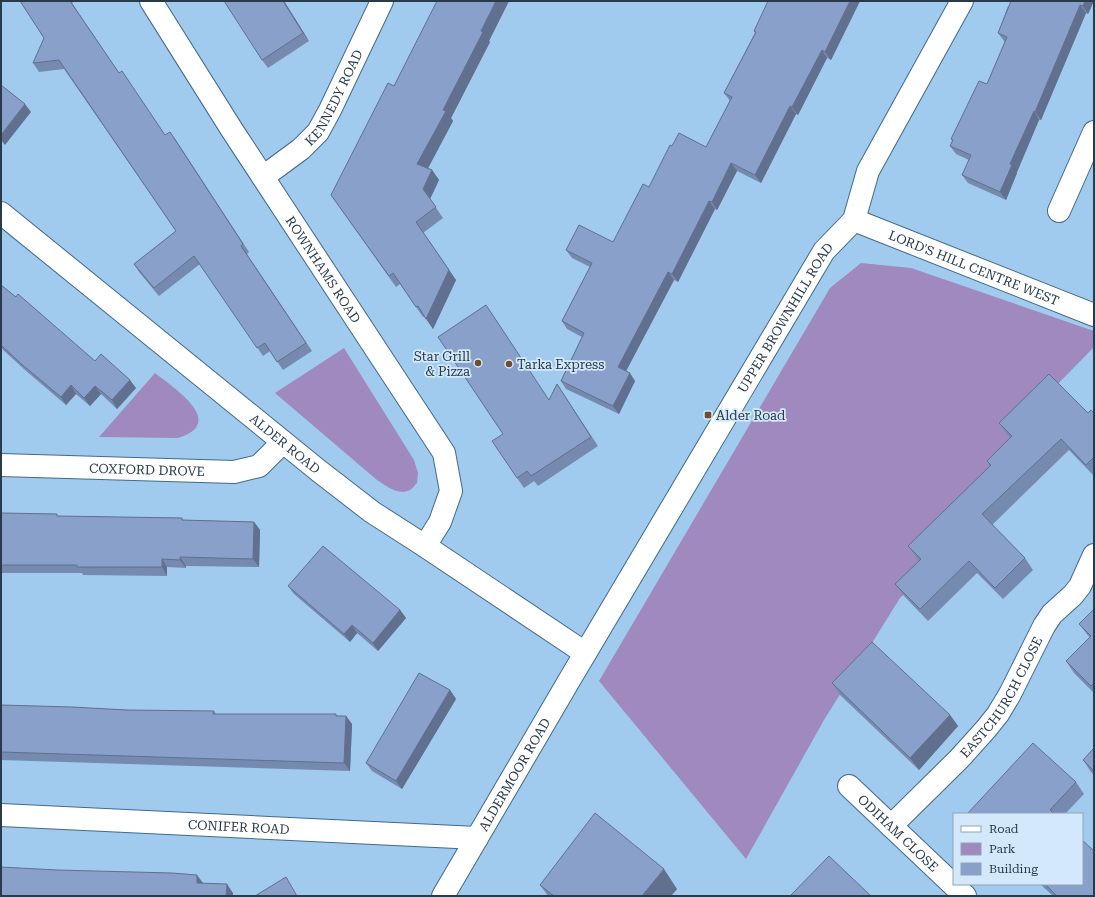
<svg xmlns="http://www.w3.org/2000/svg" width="1095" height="897" font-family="'Roboto Serif',serif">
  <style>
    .green { fill: #9f89bf }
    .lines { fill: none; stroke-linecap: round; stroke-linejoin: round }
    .minor-casing { stroke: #426a8a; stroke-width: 24 }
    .tertiary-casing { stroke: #426a8a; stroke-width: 24 }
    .minor { stroke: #fff; stroke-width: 22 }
    .tertiary { stroke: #fff; stroke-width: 22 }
    .wall { fill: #768aaf }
    .shaded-wall { fill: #60708e }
    .building { fill: #89a0cb; stroke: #60708e }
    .poi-dot { fill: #734d2a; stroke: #d3e9fb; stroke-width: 1.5 }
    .labels { text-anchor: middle; stroke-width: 3.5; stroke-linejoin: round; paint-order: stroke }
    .street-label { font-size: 13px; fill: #293b49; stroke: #d3e9fb }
    .poi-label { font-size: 13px; fill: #293b49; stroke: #d3e9fb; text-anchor: start }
  </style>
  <rect width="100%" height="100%" fill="#a0cbee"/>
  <g class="green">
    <path d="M861,263L911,268L1094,331V347L1008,435L1020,448L917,558L929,571L900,598L824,720L746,859L599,681L830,288Z"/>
    <path d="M344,348L414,460L418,473L417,483C415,485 412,489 410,490C399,496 386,486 377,480L275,393Z"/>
    <path d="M155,373C174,388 228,423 178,438L99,437Z"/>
  </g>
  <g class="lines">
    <defs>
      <g id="minor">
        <path id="s1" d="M263,177L301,149L318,132L330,110L382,1"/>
        <path d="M1059,211L1094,132"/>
        <path id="s2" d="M1,213L319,471L372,512L425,546"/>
        <path id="s3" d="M1,465L234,472L259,466L283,442"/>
        <path id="s4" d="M849,786L965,896"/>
        <path id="s5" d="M1,815L477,838"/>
        <path id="s6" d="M891,826L959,759L986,729L998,714L1010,694L1044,626L1052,614L1073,595L1080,586L1094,555"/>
      </g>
      <g id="tertiary">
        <path id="s7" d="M151,1L232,130L444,453L451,491L440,522L425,546L585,653"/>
        <path id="s8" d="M854,220L1094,315"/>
        <path id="s9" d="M443,896L570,679L824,251L854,220L868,171L962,1"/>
      </g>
    </defs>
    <use href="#minor" class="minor-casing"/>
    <use href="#tertiary" class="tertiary-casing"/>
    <use href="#minor" class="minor"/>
    <use href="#tertiary" class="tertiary"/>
  </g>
  <g class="wall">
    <path d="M20,1H75L72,3L119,73L165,135L170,132L176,140L249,252L247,254L312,351L283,370L270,351L263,356L200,264L159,296L139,272L134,264L176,231L64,69L39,72L33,63L44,38Z"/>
    <path d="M284,1L309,41L268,68L262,60Z"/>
    <path d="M509,1L489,41L490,42L451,118L453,121L428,168L432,170L439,180L430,199L443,218L423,233L456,280L433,329L425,316L423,317L400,284L396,287L331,195L394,86Z"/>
    <path d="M860,1L831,60L827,58L798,115L796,114L761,183L737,171L717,210L715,209L678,282L674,280L626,371L635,381L619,414L566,389L561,381L582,337L567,329L562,321L590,267L572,258L566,250L613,242L649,187L672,146L706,147L730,101L724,93L755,33L754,31Z"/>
    <path d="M1094,1L1088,14L1086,13L1041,120H1039L1017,172V173L1006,200L968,183L962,175L969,160L956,154L950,146L952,141L951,139L987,84L1005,42L1004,41L998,33L1008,6Z"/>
    <path d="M1,285L95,361L136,388L117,409L101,394L90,406L76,394L66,405L25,370L1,348Z"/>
    <path d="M557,384L598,446L538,486L534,481L524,488L517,478L503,434L550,399Z"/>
    <path d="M1088,413H1094V476L1069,450L992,525L1025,558L1033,570L1003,599L977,573L928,621L904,596L895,584L919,561L908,546L990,466L987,461L1010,438L999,423Z"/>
    <path d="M1,513L58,516L182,518L183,520L254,522L260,530L259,567L186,566V568L167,567V576L83,575L82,573H1Z"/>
    <path d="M288,586L400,610L406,618L378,651L357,633L350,642L294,594Z"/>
    <path d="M1094,609V693L1074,673L1066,661L1090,638L1079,624Z"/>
    <path d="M832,683L950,715L958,726L919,770L840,695Z"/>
    <path d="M450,690L456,699L402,789L372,771L366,763Z"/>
    <path d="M1,705L127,710L214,711L216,714L346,716L352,724L350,771L1,760Z"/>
    <path d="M1094,748V775L1091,772L1083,760Z"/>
    <path d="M1076,782L1084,794L1065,814H967Z"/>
    <path d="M1040,884H1082L1094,896H1053Z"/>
    <path d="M540,885L677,889L671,896H548Z"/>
  </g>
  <g class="shaded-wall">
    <path d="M283,1H284L309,41L303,33Z"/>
    <path d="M496,1H509L489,41L490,42L451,118L453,121L425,174L417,164Z"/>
    <path d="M850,1H860L831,60L825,52Z"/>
    <path d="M1085,1H1094L1088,14L1083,6Z"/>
    <path d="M1080,5L1086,13L1041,120L1035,112Z"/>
    <path d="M822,50L827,58L798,115L792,107Z"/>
    <path d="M25,104L31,112L5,145L1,140V135Z"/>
    <path d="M790,106L796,114L761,183L755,175Z"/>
    <path d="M1034,111L1039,120L1017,172V173L1006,200L1000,192L1010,164Z"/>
    <path d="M731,163L737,171L717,210L712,202Z"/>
    <path d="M432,170L439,180L430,199L423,189Z"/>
    <path d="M709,201L715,209L678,282L672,274Z"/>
    <path d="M416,222L456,280L433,329L426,319Z"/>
    <path d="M668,272L674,280L624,375L618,367Z"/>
    <path d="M630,373L635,381L619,414L613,406Z"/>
    <path d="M130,380L136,388L117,409L112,400Z"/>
    <path d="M71,385L76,394L66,405L61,397Z"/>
    <path d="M95,386L101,394L90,406L84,398Z"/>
    <path d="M254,522L260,530L259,567L253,559Z"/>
    <path d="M180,557L186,566V568L180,560Z"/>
    <path d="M162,559L167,567V576L162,567Z"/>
    <path d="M400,610L406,618L378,651L373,643Z"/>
    <path d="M352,625L357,633L350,642L344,634Z"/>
    <path d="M450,690L456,699L402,789L396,781Z"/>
    <path d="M950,715L958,726L919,770L910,758Z"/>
    <path d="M346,716L352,724L350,771L344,763Z"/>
    <path d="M664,869L677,889L671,896H642Z"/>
    <path d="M197,875L203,883L202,891L197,883Z"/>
    <path d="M227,884L233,893V896H226Z"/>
  </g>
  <g class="building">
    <path d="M20,1H70L119,73L122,71L165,135L170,132L243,244L241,246L306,343L277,362L265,343L257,348L194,256L154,288L134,264L176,231L59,60L33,63L44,38Z"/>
    <path d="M224,1H283L303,33L262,60Z"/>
    <path d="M437,1H496L481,31L483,32L443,110L446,111L417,164L432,170L423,189L436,207L416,222L449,270L426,319L418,306L416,307L393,273L389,276L331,195L388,83L394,86Z"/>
    <path d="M768,1H850L825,52L822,50L792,107L790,106L755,175L731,163L712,202L709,201L672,274L668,272L618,367L630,373L613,406L561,381L584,333L562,321L592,263L566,250L579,225L613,242L643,184L649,187L670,145L672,146L679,133L706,147L732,97L724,93L756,32L754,31Z"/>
    <path d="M1011,1H1085L1083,6L1080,5L1035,112L1034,111L1010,164L1012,165L1000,192L962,175L971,155L950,146L953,140L951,139L979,81L987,84L1007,37L998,33Z"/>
    <path d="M1,85L25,104L1,135Z"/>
    <path d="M1,285L16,297L18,294L95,361L101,354L130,380L112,400L95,386L84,398L71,385L61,397L19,362L1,345Z"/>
    <path d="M486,305L549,400L557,384L591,437L531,476L527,471L517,478L492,441L503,434L438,337Z"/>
    <path d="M1049,374L1088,413L1091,410L1094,413V457L1086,465L1061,439L982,514L1025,558L995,588L969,561L920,609L895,584L921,559L908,546L991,465L987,461L1012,436L999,423Z"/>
    <path d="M1,513L57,514V516L182,518V520L254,522L253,559L180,557V560L162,559V567H77V565H1Z"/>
    <path d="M323,546L400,610L373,643L352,625L344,634L288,586Z"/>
    <path d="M1094,609V683L1091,686L1066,661L1091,636L1079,624Z"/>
    <path d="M872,642L950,715L910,758L832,683Z"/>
    <path d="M419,673L450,690L396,781L366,763Z"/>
    <path d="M1,705L72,707L127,710L214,711L213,714H336V716H346L344,763L1,752Z"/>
    <path d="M1033,743L1076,782L1050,810L1054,814H967Z"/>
    <path d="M1094,748V771L1083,760Z"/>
    <path d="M595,813L664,869L642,896H554L540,885Z"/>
    <path d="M1082,840L1094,851V896H1057L1045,884H1082Z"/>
    <path d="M829,856L871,896H790Z"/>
    <path d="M1,867L57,870L172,873L197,875V883L227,884L226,896H1Z"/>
    <path d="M286,877L297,896H255Z"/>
  </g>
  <g class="poi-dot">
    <circle cx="478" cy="363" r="4"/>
    <circle cx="509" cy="364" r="4"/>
    <rect x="704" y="411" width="8" height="8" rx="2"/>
  </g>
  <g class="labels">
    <g class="street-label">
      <text dy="5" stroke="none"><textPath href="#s1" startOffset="109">KENNEDY ROAD</textPath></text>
      <text dy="5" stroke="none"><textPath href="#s8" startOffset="129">LORD'S HILL CENTRE WEST</textPath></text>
      <text dy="5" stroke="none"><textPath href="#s7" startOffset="319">ROWNHAMS ROAD</textPath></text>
      <text dy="5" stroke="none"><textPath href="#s9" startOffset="672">UPPER BROWNHILL ROAD</textPath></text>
      <text dy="5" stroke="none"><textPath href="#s2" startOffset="366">ALDER ROAD</textPath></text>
      <text dy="5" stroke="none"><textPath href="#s3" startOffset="146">COXFORD DROVE</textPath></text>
      <text dy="5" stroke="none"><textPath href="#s6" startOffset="171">EASTCHURCH CLOSE</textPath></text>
      <text dy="5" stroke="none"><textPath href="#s9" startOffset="141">ALDERMOOR ROAD</textPath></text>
      <text dy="5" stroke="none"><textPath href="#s5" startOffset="238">CONIFER ROAD</textPath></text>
      <text dy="5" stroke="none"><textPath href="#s4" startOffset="68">ODIHAM CLOSE</textPath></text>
    </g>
    <g class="poi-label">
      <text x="470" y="361" text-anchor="end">Star Grill<tspan x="470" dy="15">&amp; Pizza</tspan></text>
      <text x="517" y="369">Tarka Express</text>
      <text x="716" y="420">Alder Road</text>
    </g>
  </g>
  <rect width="1095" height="897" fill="none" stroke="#293b49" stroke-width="4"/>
  <rect x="953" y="813" width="130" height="72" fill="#d3e9fb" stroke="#8fa3b4"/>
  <rect x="961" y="826" width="20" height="6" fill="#ffffff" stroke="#8fa3b4"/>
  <text x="989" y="833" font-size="12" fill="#293b49">Road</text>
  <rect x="961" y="843" width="20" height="12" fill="#9f89bf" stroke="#8fa3b4"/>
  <text x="989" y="853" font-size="12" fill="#293b49">Park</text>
  <rect x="961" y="863" width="20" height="12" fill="#89a0cb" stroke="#8fa3b4"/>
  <text x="989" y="873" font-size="12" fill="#293b49">Building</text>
</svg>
